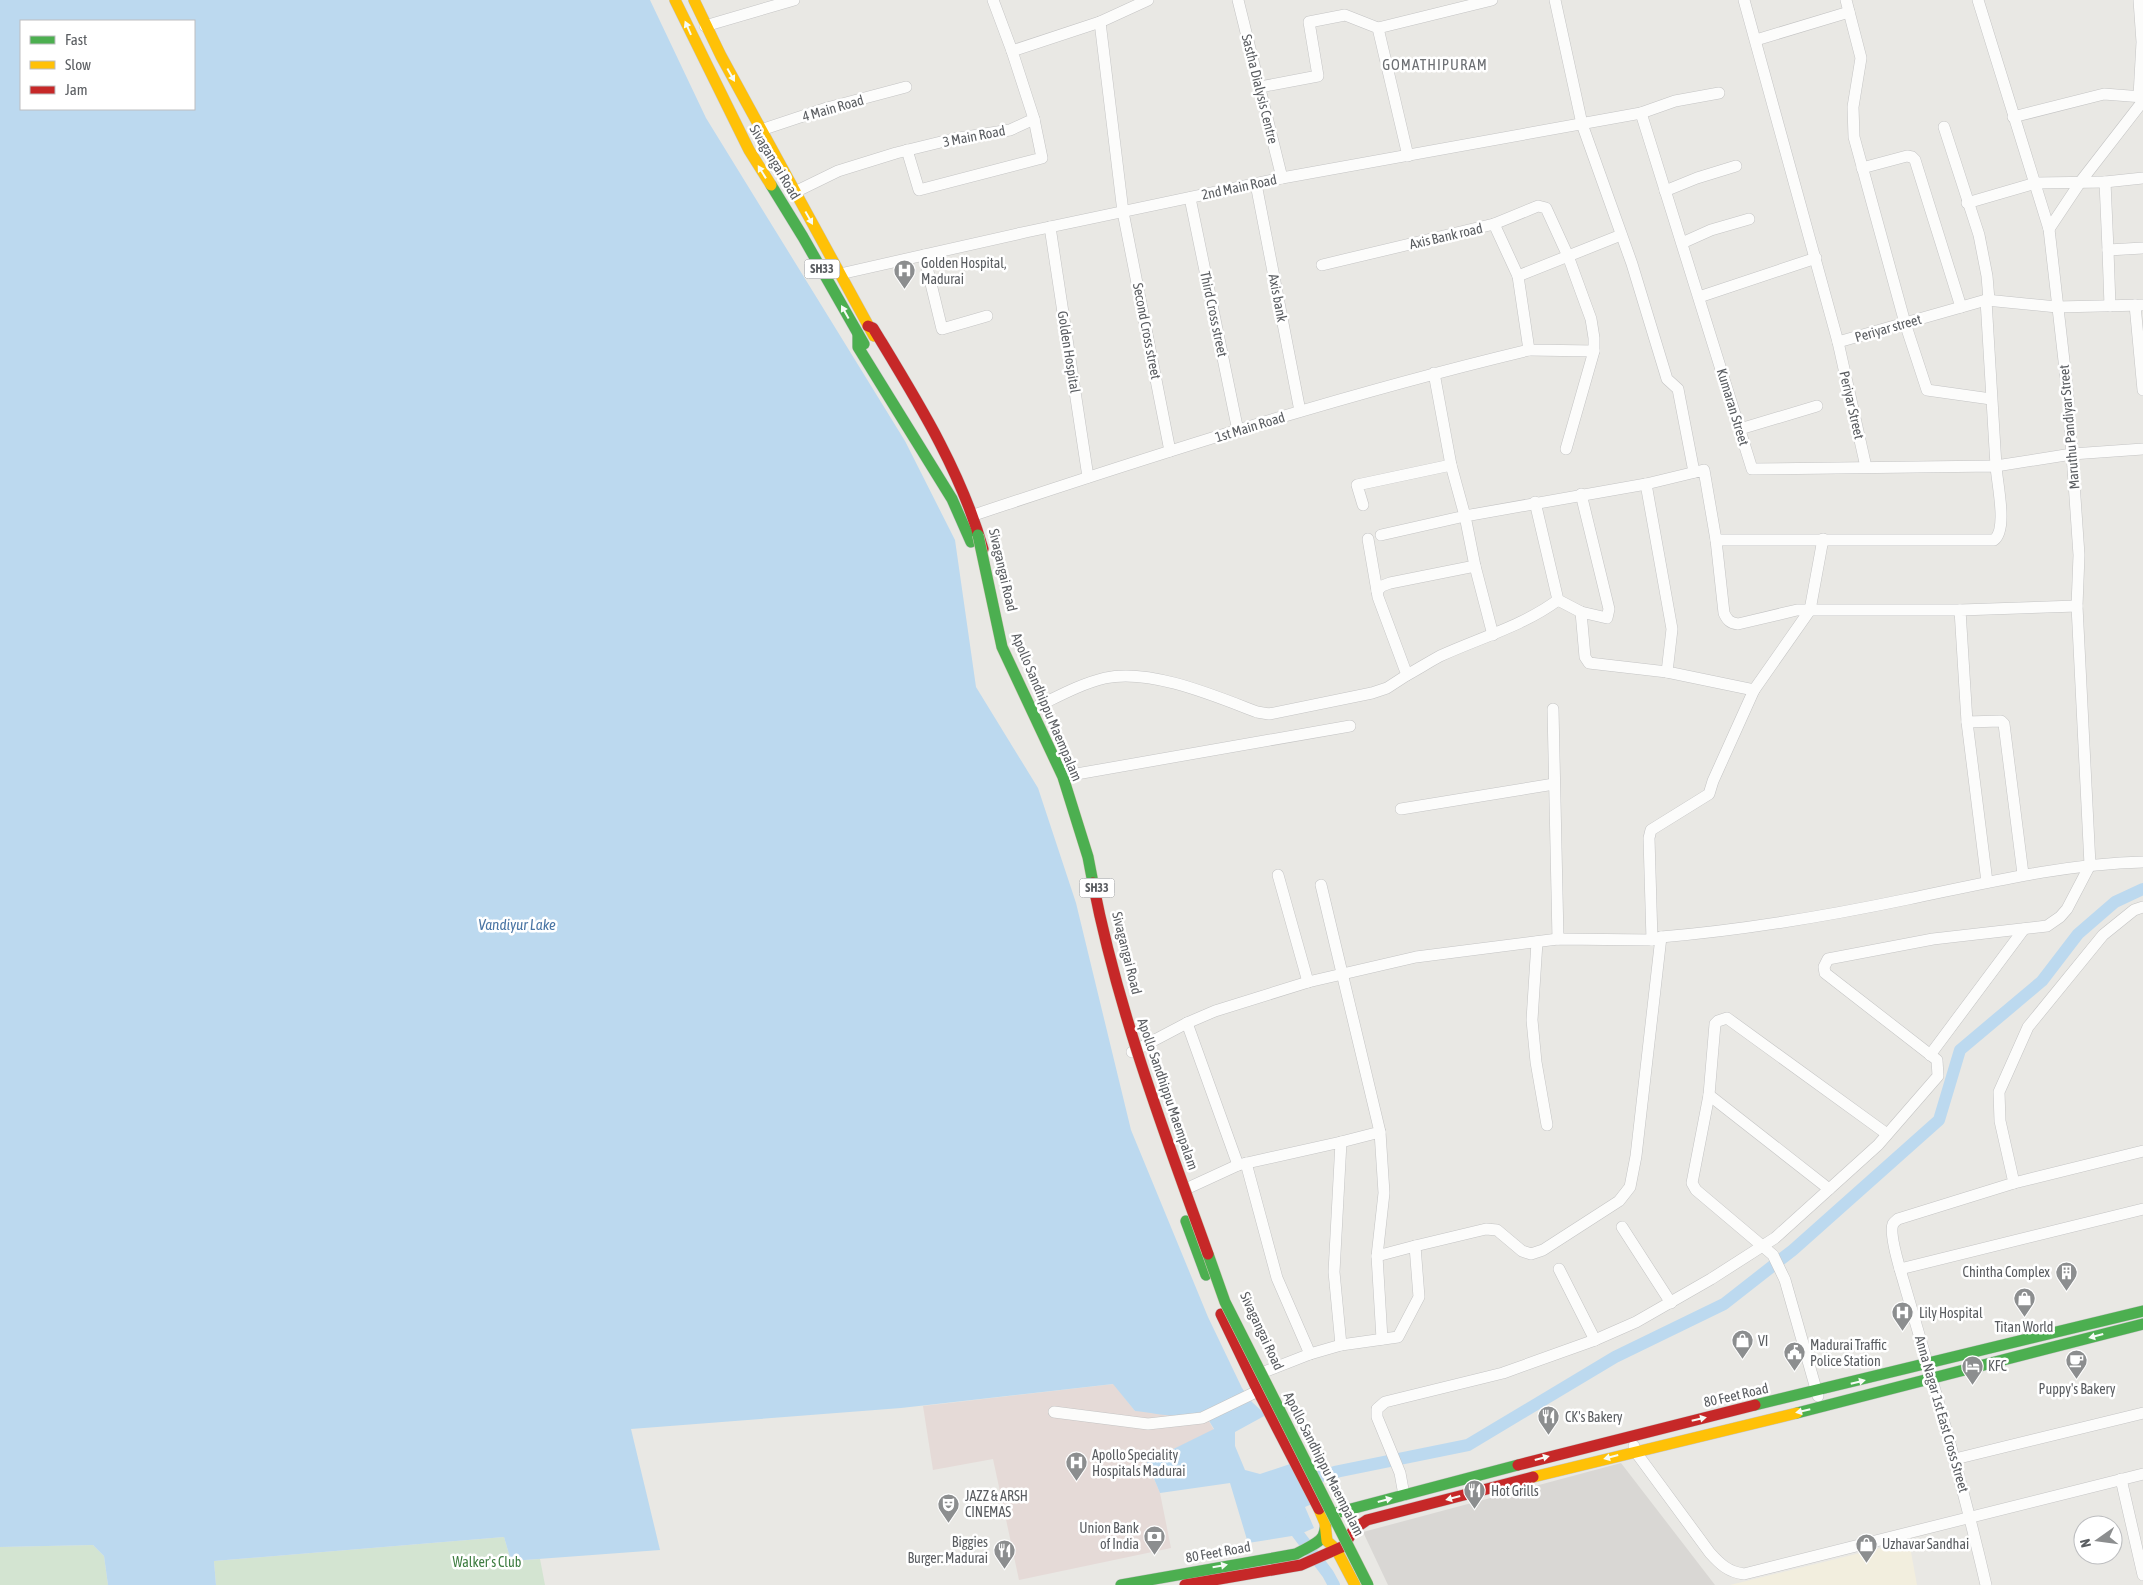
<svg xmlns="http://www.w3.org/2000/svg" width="2143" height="1585" font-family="'Asap Condensed',sans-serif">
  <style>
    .commercial { fill: #f2eede }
    .industrial { fill: #d9d7d4 }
    .medical { fill: #e5dad7 }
    .green { fill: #d3e4d1 }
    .water { fill: #bcd9ef; fill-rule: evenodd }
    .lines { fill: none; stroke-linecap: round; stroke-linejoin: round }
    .canal { stroke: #bcd9ef; stroke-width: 12 }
    .street-casing { stroke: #c4c4c4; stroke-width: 12 }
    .fast-casing { stroke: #c6c6c6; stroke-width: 12 }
    .slow-casing { stroke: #c6c6c6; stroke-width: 12 }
    .jam-casing { stroke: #c6c6c6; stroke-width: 12 }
    .street { stroke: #fcfcfb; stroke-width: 11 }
    .fast { stroke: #4caf50; stroke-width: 11 }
    .slow { stroke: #ffc107; stroke-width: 11 }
    .jam { stroke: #c62828; stroke-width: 11 }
    .fast-bridge-casing { stroke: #cec7b5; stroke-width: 12; stroke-linecap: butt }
    .jam-bridge-casing { stroke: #cec7b5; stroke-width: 12; stroke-linecap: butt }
    .fast-bridge { stroke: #4caf50; stroke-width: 11 }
    .jam-bridge { stroke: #c62828; stroke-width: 11 }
    .oneway { fill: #f6fbf6 }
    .labels { text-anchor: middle; stroke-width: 5; stroke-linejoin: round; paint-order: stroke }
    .shield { fill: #fff; stroke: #8c8e90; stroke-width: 1 }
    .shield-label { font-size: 12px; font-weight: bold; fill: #5a5d61 }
    .street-label { font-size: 14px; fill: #5a5d61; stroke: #fff }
    .poi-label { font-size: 14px; fill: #5a5d61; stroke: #fff; text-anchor: start }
    .park-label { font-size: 14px; fill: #3e7d41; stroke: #fff }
    .neighbourhood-label { font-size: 15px; letter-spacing: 1px; fill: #6c6f73; stroke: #fff }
    .water-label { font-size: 15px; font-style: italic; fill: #4a75a4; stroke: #fff }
  </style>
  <rect width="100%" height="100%" fill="#e9e8e4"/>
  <path class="commercial" d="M1909,1541L1917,1585H1730Z"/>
  <path class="industrial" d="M1621,1463L1715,1585H1388L1363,1532Z"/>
  <path class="medical" d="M1114,1384L1135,1411H1203L1214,1430L1147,1462L1160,1493L1171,1548L1019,1580L993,1459L933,1470L923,1406Z"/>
  <g class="green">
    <path d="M504,1537L511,1561L540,1559L545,1585H216L214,1561Z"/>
    <path d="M93,1545L104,1556L108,1585H0V1547Z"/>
  </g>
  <path class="water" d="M0,0H650L706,118L905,441L955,540L976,687L1038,788L1076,903L1131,1130L1208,1317L1242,1388L1252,1402L1266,1415L1235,1432V1446L1245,1470L1260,1474L1305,1459L1321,1500L1305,1507L1314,1528L1298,1535L1248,1543L1230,1483L1160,1493L1147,1462L1214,1429L1203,1411C1184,1421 1156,1413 1135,1411L1113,1384L901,1408L631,1429L660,1550L511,1561L504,1537L214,1561L216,1585H108L104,1556L93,1545L0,1547ZM21,21H194V109H21Z"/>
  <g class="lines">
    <g class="canal">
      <path d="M1308,1482L1315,1478L1335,1472L1468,1445L1615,1357L1724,1304L1793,1250L1939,1120L1960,1050L2042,981L2078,934L2115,902L2143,889"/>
      <path d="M1289,1522L1328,1574L1334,1585"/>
    </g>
    <defs>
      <g id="street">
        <path d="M993,0L1012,51"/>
        <path d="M1238,0L1282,178"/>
        <path d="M1555,0L1582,124L1632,264L1667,379L1678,389L1694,472"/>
        <path d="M1744,0L1838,342L1986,300L1996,466L2072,454L2143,449"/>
        <path d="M1846,0L1861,58L1853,107L1854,137L1905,323L1927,390L1991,399"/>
        <path d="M1978,0L2049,229L2068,396L2079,555L2077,606L2090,865"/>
        <path d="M1100,22L1123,212L1170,451"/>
        <path d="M705,26L794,0"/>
        <path d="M1756,40L1849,12"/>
        <path d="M1260,87L1318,76L1309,22L1345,15L1378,28"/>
        <path d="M2139,96L2142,42L2139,0"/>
        <path d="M1641,113L1752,469L1996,466C1997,484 2008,529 1994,540H1716"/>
        <path d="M2013,117L2104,94L2143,97"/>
        <path d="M1944,127L1979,235L1987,276L1989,300"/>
        <path d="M761,130L827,108L906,87"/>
        <path d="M907,150L919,190L1042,158L1034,119"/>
        <path d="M1408,156L1378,28L1492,0"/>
        <path d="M1862,168L1907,156L1912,157L1915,160L1961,307"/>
        <path d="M2143,178L2105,182L2108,250L2143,248"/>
        <path d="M1256,184L1300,411"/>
        <path d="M1665,191L1697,178L1736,166"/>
        <path d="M795,192L838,171L896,153L953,139L1010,130L1034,119L1012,51L1100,22L1148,0"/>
        <path d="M1190,198L1238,431"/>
        <path d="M1967,203L2036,183L2105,182"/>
        <path d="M1494,224L1538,206L1546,208L1568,256L1591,319L1594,338V351L1566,449"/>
        <path d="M1050,227L1088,477"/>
        <path d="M2049,229L2081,181L2143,101"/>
        <path d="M1682,243L1711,230L1749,219"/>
        <path d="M2108,250L2110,306"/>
        <path d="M924,255L942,329L987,316"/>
        <path d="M1322,265L1494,224L1518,276L1621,235"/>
        <path d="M840,274L1026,232L1282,178L1641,113L1675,101L1719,93"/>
        <path d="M1518,276L1529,350L1594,351"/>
        <path d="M1699,297L1816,258"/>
        <path d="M1986,300L2057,307L2143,305"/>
        <path d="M2135,305L2143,390"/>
        <path d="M1838,342L1866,467"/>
        <path d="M1434,373L1451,465"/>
        <path d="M1740,429L1817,406"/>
        <path d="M1646,484L1672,629L1667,672L1754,690L1713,781L1709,794L1651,830L1649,838L1652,940"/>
        <path d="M1535,502L1558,600L1581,612L1607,618L1609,609L1581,494"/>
        <path d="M1363,505L1357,485L1451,465L1465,516L1381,535"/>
        <path d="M974,515C1157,454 1341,395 1529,350"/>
        <path d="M1368,539L1377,591"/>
        <path d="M1475,566L1493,635"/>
        <path d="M1581,612L1585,657L1589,663L1667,672"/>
        <path d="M1407,675C1418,669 1429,662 1440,656C1479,638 1523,626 1558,600"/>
        <path d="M1754,690L1810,610L1823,539"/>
        <path d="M1034,708C1057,697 1080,684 1105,678C1150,668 1215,696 1257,712L1269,714L1372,693L1387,688L1407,675L1378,597L1377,591L1382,586L1390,583L1475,566L1465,516L1646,484L1704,470L1716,540L1724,613C1727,620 1730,623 1738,624L1797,610H1960"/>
        <path d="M1553,709L1558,939"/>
        <path d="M1967,722L1987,882"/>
        <path d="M1065,776L1350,726"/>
        <path d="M1401,809L1554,784"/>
        <path d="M2023,874L2004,724L2001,721L1967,722L1960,610L2077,606"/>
        <path d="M1278,875L1308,982"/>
        <path d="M1321,885L1380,1132L1341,1142"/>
        <path d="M1537,942L1532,1020L1536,1062L1547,1125"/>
        <path d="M1187,1023L1238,1165"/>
        <path d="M1132,1052L1187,1023L1215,1011L1308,982L1416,957L1558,939L1652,940L1661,937C1744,930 1827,916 1908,899C1986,883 2063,864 2143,862"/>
        <path d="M1930,1055L2024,929"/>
        <path d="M1709,1095L1829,1189"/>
        <path d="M1380,1132L1384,1193L1377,1256L1415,1246"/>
        <path d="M1246,1163L1277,1278L1310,1354"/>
        <path d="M2014,1183L2143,1151"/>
        <path d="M1188,1188L1238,1165L1341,1142L1334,1272L1341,1345"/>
        <path d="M1622,1227L1671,1303"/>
        <path d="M1377,1256L1382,1339"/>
        <path d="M1559,1269L1595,1340"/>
        <path d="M1900,1269L2143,1209"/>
        <path d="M1264,1372L1310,1354L1341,1345L1398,1337L1419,1297L1415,1246L1486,1229L1497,1230L1522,1251L1531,1254L1543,1250L1619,1201L1630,1187L1636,1156L1661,937"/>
        <path d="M1818,1396L1785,1280L1773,1255L1696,1190L1692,1183L1709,1095L1715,1024L1718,1021L1727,1018L1887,1134"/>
        <path d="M1054,1412L1148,1424L1202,1418L1262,1389"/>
        <path d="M1634,1446L1635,1451L1710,1553C1720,1564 1728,1572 1744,1574L2143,1474"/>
        <path d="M1955,1459L2143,1413"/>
        <path d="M2121,1479L2143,1575"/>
        <path d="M1404,1495L1400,1473L1377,1417V1409L1385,1402L1503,1373L1595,1340L1636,1322L1711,1279L1775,1238L1878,1145L1938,1076L1937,1060L1825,973L1824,967L1828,959L1933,939L2047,926L2060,917L2067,909L2090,865"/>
        <path d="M1986,1585C1962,1481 1932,1379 1902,1276C1899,1266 1889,1233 1893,1224C1894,1222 1897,1220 1898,1219L2014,1183L2000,1121L1999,1092L2028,1027L2103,935L2134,910L2143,907"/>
      </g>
      <g id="fast">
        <path d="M771,185L803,237L864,344"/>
        <path d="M858,334V347L952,499L971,542"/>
        <path d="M1186,1221L1206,1275"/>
        <path d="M1755,1405L2143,1311"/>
        <path d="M1797,1413L2143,1324"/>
        <path d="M1121,1585L1296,1554C1304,1549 1319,1544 1323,1536C1327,1528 1324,1520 1332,1514L1518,1465"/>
      </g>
      <g id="slow">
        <path d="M675,0L749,150L771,185"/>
        <path d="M694,0L721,56L874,336"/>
        <path d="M1533,1477L1797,1413"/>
        <path d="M1319,1509L1325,1523L1327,1541L1336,1549L1355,1585"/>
      </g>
      <g id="jam">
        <path d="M868,326L873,328C916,399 960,468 983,549"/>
        <path d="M1221,1314L1258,1391L1319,1509"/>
        <path d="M1518,1465L1755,1405"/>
        <path d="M1185,1585L1301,1565L1344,1546L1354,1529L1367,1520L1533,1477"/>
      </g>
    </defs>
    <use href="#street" class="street-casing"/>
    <use href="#fast" class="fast-casing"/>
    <use href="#slow" class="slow-casing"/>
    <use href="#jam" class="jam-casing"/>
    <use href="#street" class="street"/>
    <use href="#fast" class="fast"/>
    <use href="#slow" class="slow"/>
    <use href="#jam" class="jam"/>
    <defs>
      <g id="fast-bridge">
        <path d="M978,535L1002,647L1063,777L1088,857L1093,883"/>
        <path d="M1208,1254L1225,1302L1368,1585"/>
      </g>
      <path id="jam-bridge" d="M1093,883C1118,1011 1164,1132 1208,1254"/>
    </defs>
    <use href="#fast-bridge" class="fast-bridge-casing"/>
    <use href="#jam-bridge" class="jam-bridge-casing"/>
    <use href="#fast-bridge" class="fast-bridge"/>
    <use href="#jam-bridge" class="jam-bridge"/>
  </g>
  <defs><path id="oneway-solid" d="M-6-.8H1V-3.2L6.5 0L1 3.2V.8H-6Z" transform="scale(1.25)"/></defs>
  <g class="oneway">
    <use href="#oneway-solid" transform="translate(688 28) rotate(-114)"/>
    <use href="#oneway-solid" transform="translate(731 75) rotate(61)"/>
    <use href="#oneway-solid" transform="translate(762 172) rotate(-122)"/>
    <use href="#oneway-solid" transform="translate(809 218) rotate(61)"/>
    <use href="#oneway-solid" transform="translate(845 312) rotate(-119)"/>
    <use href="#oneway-solid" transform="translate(2096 1336) rotate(165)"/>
    <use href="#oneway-solid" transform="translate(1858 1382) rotate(-14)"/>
    <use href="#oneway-solid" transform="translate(1803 1411) rotate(167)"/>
    <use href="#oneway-solid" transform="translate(1699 1419) rotate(-13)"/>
    <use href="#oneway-solid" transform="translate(1611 1457) rotate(165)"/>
    <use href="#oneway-solid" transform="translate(1542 1458) rotate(-15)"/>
    <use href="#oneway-solid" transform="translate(1453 1498) rotate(165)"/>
    <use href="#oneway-solid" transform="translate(1385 1500) rotate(-15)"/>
    <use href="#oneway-solid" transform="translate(1220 1566) rotate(-10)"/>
  </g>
  <defs>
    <symbol id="hospital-pin" viewBox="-11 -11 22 30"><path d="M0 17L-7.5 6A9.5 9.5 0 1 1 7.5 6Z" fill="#8c8e8f" stroke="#fff"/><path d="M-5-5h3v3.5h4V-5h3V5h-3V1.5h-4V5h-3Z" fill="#fff"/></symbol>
    <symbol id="building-pin" viewBox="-11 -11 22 30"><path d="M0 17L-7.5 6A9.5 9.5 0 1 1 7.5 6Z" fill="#8c8e8f" stroke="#fff"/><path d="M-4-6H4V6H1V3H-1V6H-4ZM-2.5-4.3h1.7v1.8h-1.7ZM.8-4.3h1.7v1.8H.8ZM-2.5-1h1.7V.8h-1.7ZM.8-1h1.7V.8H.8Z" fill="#fff"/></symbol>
    <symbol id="shop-pin" viewBox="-11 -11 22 30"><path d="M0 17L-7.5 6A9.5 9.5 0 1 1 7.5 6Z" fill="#8c8e8f" stroke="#fff"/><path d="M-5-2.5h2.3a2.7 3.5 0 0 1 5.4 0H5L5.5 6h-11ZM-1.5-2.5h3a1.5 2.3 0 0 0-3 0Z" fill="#fff"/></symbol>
    <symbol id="civic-pin" viewBox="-11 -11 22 30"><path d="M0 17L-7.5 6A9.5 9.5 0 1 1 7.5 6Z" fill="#8c8e8f" stroke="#fff"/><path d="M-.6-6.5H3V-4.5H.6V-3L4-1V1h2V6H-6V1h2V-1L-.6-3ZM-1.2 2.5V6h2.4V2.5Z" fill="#fff"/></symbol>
    <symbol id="cafe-pin" viewBox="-11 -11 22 30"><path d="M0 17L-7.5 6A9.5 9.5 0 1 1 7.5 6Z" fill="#8c8e8f" stroke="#fff"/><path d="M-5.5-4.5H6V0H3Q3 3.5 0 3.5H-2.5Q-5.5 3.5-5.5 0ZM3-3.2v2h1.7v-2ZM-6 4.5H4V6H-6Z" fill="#fff"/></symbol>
    <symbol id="hotel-pin" viewBox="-11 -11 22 30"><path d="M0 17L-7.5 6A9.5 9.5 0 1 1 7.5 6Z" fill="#8c8e8f" stroke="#fff"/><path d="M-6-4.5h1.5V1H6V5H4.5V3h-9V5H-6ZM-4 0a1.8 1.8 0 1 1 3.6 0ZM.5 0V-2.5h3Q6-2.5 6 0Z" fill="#fff"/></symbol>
    <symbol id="restaurant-pin" viewBox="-11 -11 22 30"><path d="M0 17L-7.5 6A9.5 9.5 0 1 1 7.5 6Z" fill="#8c8e8f" stroke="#fff"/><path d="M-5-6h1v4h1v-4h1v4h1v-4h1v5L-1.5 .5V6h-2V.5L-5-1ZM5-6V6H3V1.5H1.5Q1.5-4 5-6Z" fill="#fff"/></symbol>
    <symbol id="theatre-pin" viewBox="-11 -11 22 30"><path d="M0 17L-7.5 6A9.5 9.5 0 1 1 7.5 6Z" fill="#8c8e8f" stroke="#fff"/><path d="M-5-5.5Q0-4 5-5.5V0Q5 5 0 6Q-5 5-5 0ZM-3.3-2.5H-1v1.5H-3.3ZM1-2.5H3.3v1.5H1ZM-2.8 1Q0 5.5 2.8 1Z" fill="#fff"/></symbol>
    <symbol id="bank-pin" viewBox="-11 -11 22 30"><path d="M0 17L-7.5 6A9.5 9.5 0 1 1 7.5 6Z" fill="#8c8e8f" stroke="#fff"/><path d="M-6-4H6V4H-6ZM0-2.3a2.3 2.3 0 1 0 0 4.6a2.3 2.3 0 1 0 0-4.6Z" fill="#fff"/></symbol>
  </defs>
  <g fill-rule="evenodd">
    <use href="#hospital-pin" x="892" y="258" width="25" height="34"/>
    <use href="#building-pin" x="2054" y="1260" width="25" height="34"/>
    <use href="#shop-pin" x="2012" y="1286" width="25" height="34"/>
    <use href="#hospital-pin" x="1890" y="1300" width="25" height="34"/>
    <use href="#shop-pin" x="1730" y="1328" width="25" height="34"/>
    <use href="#civic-pin" x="1782" y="1340" width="25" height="34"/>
    <use href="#cafe-pin" x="2064" y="1348" width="25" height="34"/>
    <use href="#hotel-pin" x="1960" y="1354" width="25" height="34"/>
    <use href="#restaurant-pin" x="1536" y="1404" width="25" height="34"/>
    <use href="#hospital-pin" x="1064" y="1450" width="25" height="34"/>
    <use href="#restaurant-pin" x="1462" y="1478" width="25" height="34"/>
    <use href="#theatre-pin" x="936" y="1492" width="25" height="34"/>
    <use href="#bank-pin" x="1142" y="1524" width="25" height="34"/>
    <use href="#shop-pin" x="1854" y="1532" width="25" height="34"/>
    <use href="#restaurant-pin" x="992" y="1538" width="25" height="34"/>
  </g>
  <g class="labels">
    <g class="shield">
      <rect x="804.5" y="259.5" width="35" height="19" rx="4"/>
      <rect x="1079.5" y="878.5" width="35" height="19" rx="4"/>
    </g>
    <g class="shield-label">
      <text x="822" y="273">SH33</text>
      <text x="1097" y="892">SH33</text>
    </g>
    <g class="street-label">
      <text transform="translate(1260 89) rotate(76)" y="5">Sastha Dialysis Centre</text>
      <text transform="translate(833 108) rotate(-16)" y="5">4 Main Road</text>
      <text transform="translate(974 136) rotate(-11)" y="5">3 Main Road</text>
      <text transform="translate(775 162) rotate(59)" y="5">Sivagangai Road</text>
      <text transform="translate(1239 187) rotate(-12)" y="5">2nd Main Road</text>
      <text transform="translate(1446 236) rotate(-13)" y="5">Axis Bank road</text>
      <text transform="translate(1278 298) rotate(79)" y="5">Axis bank</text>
      <text transform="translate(1214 314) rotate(78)" y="5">Third Cross street</text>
      <text transform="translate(1888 328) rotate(-16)" y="5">Periyar street</text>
      <text transform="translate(1147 331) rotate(79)" y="5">Second Cross street</text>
      <text transform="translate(1069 352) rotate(81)" y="5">Golden Hospital</text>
      <text transform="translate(1852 405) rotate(77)" y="5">Periyar Street</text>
      <text transform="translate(1733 407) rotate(73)" y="5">Kumaran Street</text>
      <text transform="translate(1250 427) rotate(-17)" y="5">1st Main Road</text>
      <text transform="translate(2069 427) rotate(-95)" y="5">Maruthu Pandiyar Street</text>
      <text transform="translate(1003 570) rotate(77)" y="5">Sivagangai Road</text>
      <text transform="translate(1047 707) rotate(67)" y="5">Apollo Sandhippu Maempalam</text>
      <text transform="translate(1127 953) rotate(76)" y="5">Sivagangai Road</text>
      <text transform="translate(1168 1094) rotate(71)" y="5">Apollo Sandhippu Maempalam</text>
      <text transform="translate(1262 1331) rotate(65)" y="5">Sivagangai Road</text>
      <text transform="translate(1736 1395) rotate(-13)" y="5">80 Feet Road</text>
      <text transform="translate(1942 1414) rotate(74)" y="5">Anna Nagar 1st East Cross Street</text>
      <text transform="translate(1324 1464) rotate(63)" y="5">Apollo Sandhippu Maempalam</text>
      <text transform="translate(1218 1552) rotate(-10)" y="5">80 Feet Road</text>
    </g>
    <g class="poi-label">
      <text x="921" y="268">Golden Hospital,<tspan x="921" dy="16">Madurai</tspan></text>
      <text x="2050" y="1277" text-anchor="end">Chintha Complex</text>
      <text x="1919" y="1318">Lily Hospital</text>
      <text x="2024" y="1332" text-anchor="middle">Titan World</text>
      <text x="1758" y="1346">VI</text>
      <text x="1810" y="1350">Madurai Traffic<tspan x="1810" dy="16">Police Station</tspan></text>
      <text x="1988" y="1371">KFC</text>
      <text x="2077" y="1394" text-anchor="middle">Puppy's Bakery</text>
      <text x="1565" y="1422">CK's Bakery</text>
      <text x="1092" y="1460">Apollo Speciality<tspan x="1092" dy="16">Hospitals Madurai</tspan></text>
      <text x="1491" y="1496">Hot Grills</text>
      <text x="965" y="1501">JAZZ &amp; ARSH<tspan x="965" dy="16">CINEMAS</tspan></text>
      <text x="1139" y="1533" text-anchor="end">Union Bank<tspan x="1139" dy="16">of India</tspan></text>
      <text x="988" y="1547" text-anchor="end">Biggies<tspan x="988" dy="16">Burger: Madurai</tspan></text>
      <text x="1882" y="1549">Uzhavar Sandhai</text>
    </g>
    <g class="park-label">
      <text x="487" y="1567">Walker's Club</text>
    </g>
    <g class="neighbourhood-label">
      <text x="1435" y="70">GOMATHIPURAM</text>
    </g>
    <g class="water-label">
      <text x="517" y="930">Vandiyur Lake</text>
    </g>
  </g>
  <rect x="20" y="20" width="175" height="90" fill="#ffffff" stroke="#bdbec0"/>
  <rect x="30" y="36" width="25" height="8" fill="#4caf50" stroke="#bdbec0"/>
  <text x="65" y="45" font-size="15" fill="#5a5d61">Fast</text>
  <rect x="30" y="61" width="25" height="8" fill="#ffc107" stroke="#bdbec0"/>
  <text x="65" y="70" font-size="15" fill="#5a5d61">Slow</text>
  <rect x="30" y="86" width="25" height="8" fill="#c62828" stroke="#bdbec0"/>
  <text x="65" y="95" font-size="15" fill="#5a5d61">Jam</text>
  <g transform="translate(2098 1540) rotate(256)"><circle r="24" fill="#ffffff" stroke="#bdbec0"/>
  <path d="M0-4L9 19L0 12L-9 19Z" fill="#8c8e8f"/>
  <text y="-8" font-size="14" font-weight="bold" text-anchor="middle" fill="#5a5d61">N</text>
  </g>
</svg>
